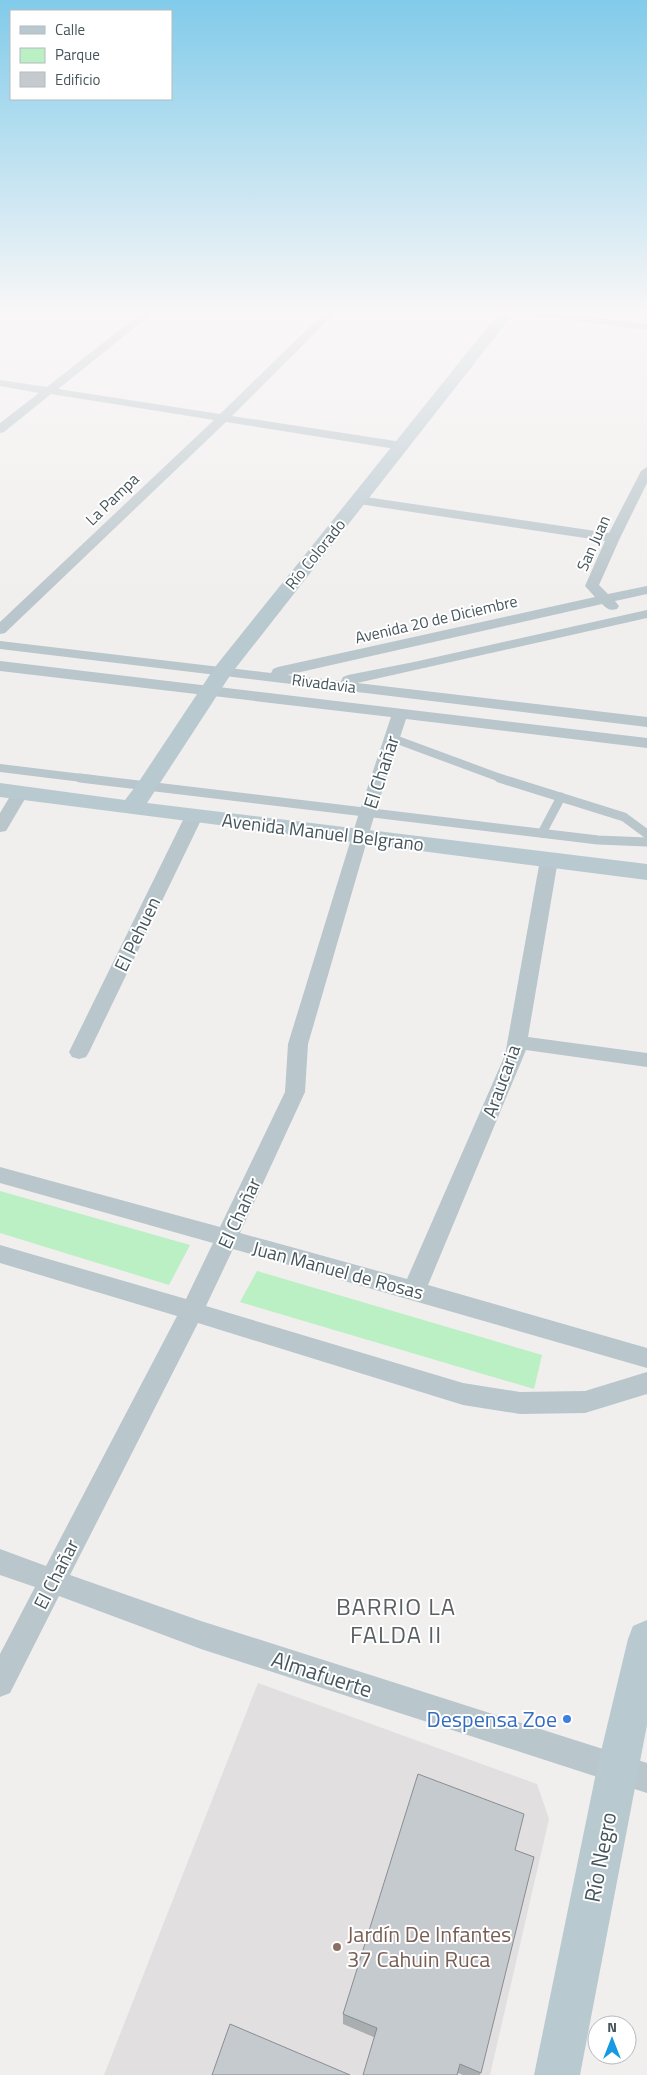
<svg xmlns="http://www.w3.org/2000/svg" width="647" height="2075" font-family="'Titillium Web',sans-serif">
  <style>
    .education { fill: #e2dfe1 }
    .green { fill: #bbefc4 }
    .lines { fill: none; stroke-linecap: round; stroke-linejoin: round }
    .lane-far1 { stroke: #b9c6cb; stroke-width: 8 }
    .lane { stroke: #b9c6cb; stroke-width: 9 }
    .street { fill: #b9c6cb; fill-rule: evenodd }
    .secondary { fill: #b9c9d0; fill-rule: evenodd }
    .wall { fill: #a9aeb1 }
    .building { fill: #c5cace; stroke: #8a8d90 }
    .shop-dot { fill: #3f7fe0; stroke: #fff; stroke-width: 2 }
    .education-dot { fill: #8d6e63; stroke: #fff; stroke-width: 2 }
    .labels { text-anchor: middle; stroke-width: 4; stroke-linejoin: round; paint-order: stroke }
    .far-street-label { font-size: 16px; fill: #46565c; stroke: #fff }
    .street-label { font-size: 19px; fill: #46565c; stroke: #fff }
    .near-street-label { font-size: 22px; fill: #46565c; stroke: #fff }
    .near-shop-label { font-size: 22px; fill: #366cbe; stroke: #fff; text-anchor: end }
    .near-education-label { font-size: 22px; fill: #785e54; stroke: #fff; text-anchor: start }
    .near-neighbourhood-label { font-size: 24px; letter-spacing: 1px; fill: #5a6063; stroke: #fff }
  </style>
  <rect width="100%" height="100%" fill="#f1eeee"/>
  <path class="education" d="M258,1683L537,1784L549,1819L490,2075H104Z"/>
  <g class="green">
    <path d="M0,1191L190,1245L169,1285L0,1233Z"/>
    <path d="M257,1271L542,1355L534,1389L240,1302Z"/>
  </g>
  <g class="lines">
    <g class="lane-far1">
      <path d="M392,738L503,779"/>
      <path d="M0,768L90,779"/>
    </g>
    <g class="lane">
      <path d="M80,778L598,840L647,842"/>
      <path d="M499,778L624,817L647,834"/>
      <path d="M542,833L561,797"/>
    </g>
    <g class="street">
      <path d="M0,309H6L0,313Z"/>
      <path d="M146,309H158L58,389L220,414L328,309H339L232,416L402,442L408,446L402,450L226,422L5,633L0,634V622L214,420L51,394L4,432L0,433V423L39,393L0,386V380L47,387Z"/>
      <path d="M500,309H531L647,324V330L505,312Z"/>
      <path d="M647,467V483L620,538L599,585L608,594L647,586V594L615,601L619,606L617,609C610,611 607,609 602,604L287,675L341,681L343,677L348,675L414,662L647,610V618L357,683L647,717V727L0,649V641L271,673L273,669L278,667L595,597L585,586L605,541L359,504L353,500L359,496L609,533L641,471Z"/>
      <path d="M0,661L647,738V748L406,719L375,813L308,1044L305,1092L240,1233L407,1279L505,1055L540,860L543,856L549,855L555,856L558,860L528,1037L647,1053V1067L526,1050L428,1285L647,1348V1368L233,1249L206,1306L463,1383L520,1392L585,1391L647,1372V1394L585,1413L520,1414L463,1405L198,1323L70,1575L201,1621L647,1763V1793L201,1649L59,1596L10,1693L0,1697V1654L35,1587L0,1575V1549L46,1566L177,1316L0,1263V1245L186,1299L213,1243L0,1183V1167L220,1227L285,1092L288,1044L359,813L391,717L0,671Z"/>
      <path d="M21,787L27,788L29,792L6,831L0,832V813L15,788Z"/>
      <path d="M194,811L200,812L203,816L89,1052L86,1057L79,1059L72,1057L69,1052L185,816L188,812Z"/>
    </g>
    <g class="secondary">
      <path d="M502,309H517L231,674L147,803L647,864V880L0,797V783L125,800L138,783L215,667Z"/>
      <path d="M647,1620V1725L580,2075H534L597,1768L628,1639L633,1626Z"/>
    </g>
  </g>
  <path class="wall" d="M515,1850L534,1857L480,2075H463L343,2024V2014Z"/>
  <g class="building">
    <path d="M418,1774L524,1814L515,1850L534,1857L481,2073L460,2064L457,2075H363L377,2028L343,2014Z"/>
    <path d="M230,2024L350,2075H212Z"/>
  </g>
  <linearGradient id="sky" x2="0" y2="1"><stop stop-color="#81cbea"/><stop offset="0.52" stop-color="#f9f7f7"/><stop offset="1" stop-color="#f9f7f7" stop-opacity="0"/></linearGradient>
  <rect width="647" height="600" fill="url(#sky)"/>
  <circle class="shop-dot" cx="567" cy="1719" r="5"/>
  <circle class="education-dot" cx="337" cy="1947" r="5"/>
  <g class="labels">
    <g class="far-street-label">
      <text transform="translate(112 499) rotate(-44)" y="6">La Pampa</text>
      <text transform="translate(593 543) rotate(-66)" y="6">San Juan</text>
      <text transform="translate(315 554) rotate(-51)" y="6">Río Colorado</text>
      <text transform="translate(436 619) rotate(-13)" y="6">Avenida 20 de Diciembre</text>
      <text transform="translate(324 683) rotate(7)" y="6">Rivadavia</text>
    </g>
    <g class="street-label">
      <text transform="translate(381 772) rotate(-72)" y="7">El Chañar</text>
      <text transform="translate(323 832) rotate(7)" y="7">Avenida Manuel Belgrano</text>
      <text transform="translate(137 934) rotate(-64)" y="7">El Pehuen</text>
      <text transform="translate(501 1081) rotate(-70)" y="7">Araucaria</text>
      <text transform="translate(239 1213) rotate(-65)" y="7">El Chañar</text>
      <text transform="translate(338 1270) rotate(15)" y="7">Juan Manuel de Rosas</text>
      <text transform="translate(56 1574) rotate(-63)" y="7">El Chañar</text>
    </g>
    <g class="near-street-label">
      <text transform="translate(322 1674) rotate(18)" y="8">Almafuerte</text>
      <text transform="translate(600 1857) rotate(-79)" y="8">Río Negro</text>
    </g>
    <g class="near-shop-label">
      <text x="557" y="1727">Despensa Zoe</text>
    </g>
    <g class="near-education-label">
      <text x="347" y="1942">Jardín De Infantes<tspan x="347" dy="25">37 Cahuin Ruca</tspan></text>
    </g>
    <g class="near-neighbourhood-label">
      <text x="396" y="1615">BARRIO LA<tspan x="396" dy="28">FALDA II</tspan></text>
    </g>
  </g>
  <rect x="10" y="10" width="162" height="90" fill="#ffffff" stroke="#b5bbbe"/>
  <rect x="20" y="26" width="25" height="8" fill="#b9c9d0" stroke="#b5bbbe"/>
  <text x="55" y="35" font-size="15" fill="#46565c">Calle</text>
  <rect x="20" y="48" width="25" height="15" fill="#bbefc4" stroke="#b5bbbe"/>
  <text x="55" y="60" font-size="15" fill="#46565c">Parque</text>
  <rect x="20" y="72" width="25" height="15" fill="#c5cace" stroke="#b5bbbe"/>
  <text x="55" y="85" font-size="15" fill="#46565c">Edificio</text>
  <g transform="translate(612 2040)"><circle r="24" fill="#ffffff" stroke="#b5bbbe"/>
  <path d="M0-4L9 19L0 12L-9 19Z" fill="#179ae2"/>
  <text y="-8" font-size="14" font-weight="bold" text-anchor="middle" fill="#46565c">N</text>
  </g>
</svg>
